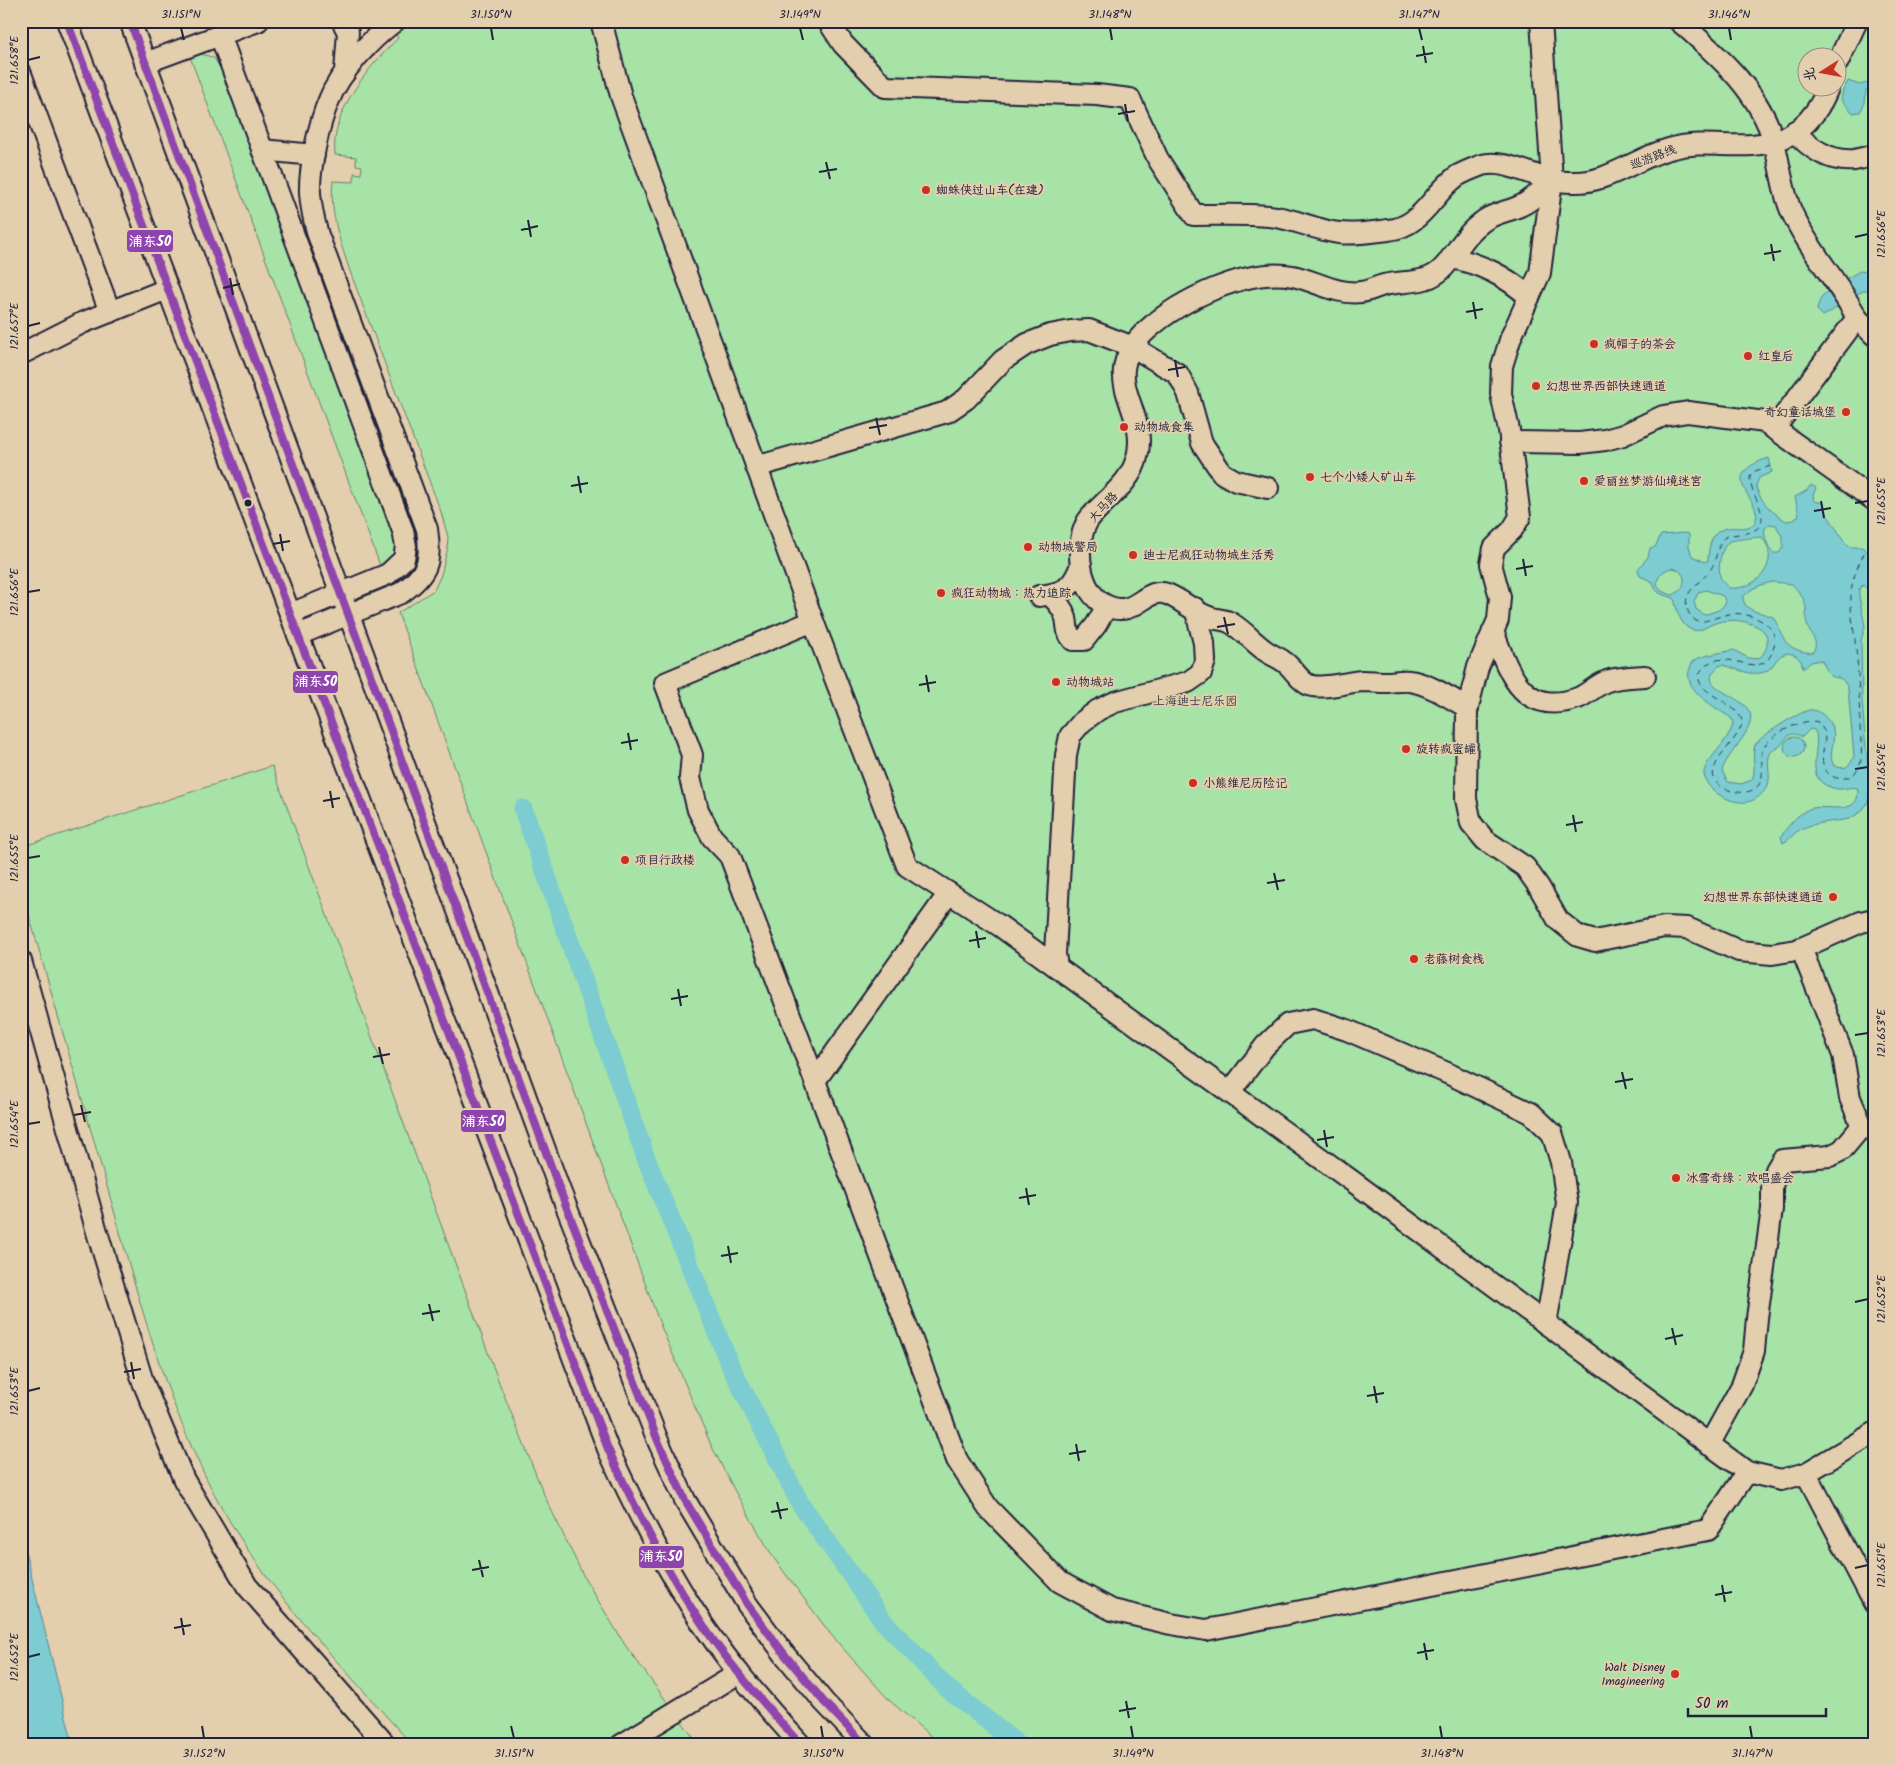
<svg xmlns="http://www.w3.org/2000/svg" width="1895" height="1766" font-family="Kalam,'LXGW WenKai TC',sans-serif">
  <style>
    .green { fill: #a7e2a7; stroke: #648271; fill-rule: evenodd }
    .water { fill: #7bccd1; stroke: #578895; fill-rule: evenodd }
    .lines { fill: none; stroke-linecap: round; stroke-linejoin: round }
    .canal { stroke: #7bccd1; stroke-width: 19 }
    .ferry { stroke: #2f3c52; stroke-width: 1; stroke-dasharray: 6 5; stroke-linecap: butt }
    .minor-casing { stroke: #22223b; stroke-width: 24 }
    .minor { stroke: #e3cead; stroke-width: 20 }
    .bus-1-casing { stroke: #e3cead; stroke-width: 11 }
    .bus-1 { stroke: #8e44ad; stroke-width: 8 }
    .ticks { fill: none; stroke: #22223b; stroke-width: 2 }
    .poi-dot { fill: #c8321e; stroke: #e3cead; stroke-width: 2 }
    .bus-dot { fill: #22223b; stroke: #e3cead; stroke-width: 2 }
    .labels { text-anchor: middle; stroke-width: 4; stroke-linejoin: round; paint-order: stroke }
    .street-label { font-size: 12px; fill: #22223b; stroke: #e3cead }
    .poi-label { font-size: 12px; fill: #22223b; stroke: #e3cead; text-anchor: start }
    .park-label { font-size: 12px; fill: #363f4b; stroke: #e3cead }
    .line-badge { stroke: #e3cead; stroke-width: 2 }
    .badge-label { font-size: 14px; text-anchor: middle; font-weight: bold; fill: #fff }
    .neatline { fill: none; stroke: #22223b; stroke-width: 2 }
    .ticks-label { font-size: 12px; text-anchor: middle; fill: #22223b }
  </style>
  <rect width="100%" height="100%" fill="#e3cead"/>
  <filter id="ink" filterUnits="userSpaceOnUse"><feTurbulence type="fractalNoise" baseFrequency=".02" numOctaves="2"/><feDisplacementMap in="SourceGraphic" scale="10" xChannelSelector="R" yChannelSelector="G"/><feConvolveMatrix kernelMatrix="1 2 1 2 8 2 1 2 1" color-interpolation-filters="sRGB"/></filter>
  <g filter="url(#ink)">
    <g class="green">
      <path d="M388,21H1874V1745H941L889,1700L832,1636L773,1557L737,1495L711,1445L660,1324L398,613L434,590L441,575L447,551L448,537L441,512L351,274C341,244 329,213 333,181L354,182V173L361,174L362,166L356,165V157L335,155C330,111 369,67 398,38ZM1808,58H1838V88H1808Z"/>
      <path d="M199,53L214,58L225,76L396,542L393,557L381,568L190,57Z"/>
      <path d="M272,766L500,1385L545,1497L584,1577L625,1645L699,1745H412C357,1682 294,1619 248,1550C178,1447 146,1325 113,1207C82,1100 52,994 21,888V847Z"/>
    </g>
    <g class="water">
      <path d="M1848,81L1860,85L1874,81V85L1866,90L1865,103L1860,112L1853,113L1841,100L1843,90Z"/>
      <path d="M1860,271L1874,273V280L1869,283L1867,290C1846,296 1840,308 1823,316L1817,310C1819,289 1845,280 1860,271Z"/>
      <path d="M1769,458L1772,472L1759,478L1756,486C1760,502 1772,512 1786,521L1794,520L1799,515L1795,497L1806,491L1811,485L1816,488L1813,495L1814,501L1824,503L1828,516L1846,544L1850,547H1862L1869,553L1868,561L1874,578V591L1867,589L1863,585L1859,589V596L1865,626L1861,641L1862,699L1865,738L1870,782L1869,798L1867,804L1861,812L1849,819C1834,822 1815,822 1801,829C1794,832 1790,840 1783,843L1781,837C1787,827 1797,814 1809,809C1824,803 1859,818 1858,791L1857,788C1850,786 1844,790 1837,789C1802,782 1820,754 1816,733L1814,730L1810,729L1802,737C1788,729 1787,739 1780,746C1775,750 1770,750 1769,757C1767,766 1771,776 1768,785C1764,792 1759,798 1751,801C1735,807 1703,791 1704,772C1705,760 1732,739 1733,722L1731,718C1717,708 1681,690 1690,668C1691,664 1693,661 1697,659C1701,656 1728,651 1734,650L1748,658L1758,659C1763,655 1767,650 1767,643C1768,636 1765,631 1758,627C1743,619 1727,618 1710,625C1705,628 1698,632 1692,630C1680,626 1676,608 1674,598C1663,595 1655,594 1653,582L1640,576L1638,569L1648,557L1650,548L1655,547L1661,535L1684,533L1689,534V546L1692,556L1705,562L1708,560C1710,509 1746,538 1755,522C1766,501 1711,476 1769,458ZM1770,524L1776,525L1782,537L1783,547L1779,553H1773C1768,547 1763,535 1765,528ZM1762,537C1782,562 1757,591 1729,588C1726,585 1723,582 1721,579C1717,569 1720,547 1730,541C1734,540 1757,537 1762,537ZM1672,568C1689,571 1687,591 1672,595L1661,591L1657,584C1658,575 1663,570 1672,568ZM1773,582L1792,584C1798,591 1805,598 1806,608C1807,613 1805,619 1807,624C1809,635 1820,640 1813,652C1808,653 1805,652 1801,651C1780,645 1783,631 1773,617C1761,611 1744,613 1743,597C1751,588 1761,584 1773,582ZM1706,590L1723,596L1726,603L1719,610L1704,615L1696,609L1694,601L1699,592ZM1788,653C1797,655 1802,659 1803,669L1811,662L1821,660C1825,664 1826,671 1829,674C1837,682 1841,672 1848,689L1854,756C1850,767 1845,770 1834,766C1826,752 1839,739 1831,725C1827,717 1819,709 1810,710C1800,711 1759,737 1755,745C1751,756 1757,767 1752,780L1741,784L1728,782L1722,771C1726,754 1756,730 1750,713C1743,694 1692,688 1719,666L1723,665C1739,669 1760,682 1773,665C1778,658 1779,655 1788,653Z"/>
      <circle cx="1794" cy="747" r="10"/>
      <path d="M21,1534L73,1745H21Z"/>
    </g>
    <g class="lines">
      <path class="canal" d="M523,809L646,1158L730,1365L800,1503L884,1622L947,1688L1018,1745"/>
      <path class="ferry" d="M1771,466L1755,471L1750,477C1748,492 1774,519 1755,530C1747,535 1734,533 1725,537C1715,548 1718,558 1711,569C1703,582 1682,590 1687,608C1688,613 1691,617 1696,621C1706,623 1718,616 1729,614C1747,611 1780,623 1774,646C1764,688 1727,643 1704,667C1681,691 1741,701 1742,722C1742,741 1690,773 1726,789C1740,795 1760,794 1762,776C1763,767 1760,757 1763,749C1769,735 1804,717 1818,722L1825,732C1826,746 1816,765 1830,775C1834,778 1840,779 1845,778C1850,777 1857,773 1859,767C1864,755 1860,738 1860,725C1859,700 1859,675 1856,650C1852,607 1843,591 1866,550"/>
      <defs>
        <g id="minor">
          <path d="M67,21L298,635L608,1449C633,1504 660,1557 692,1608C723,1657 762,1702 801,1745"/>
          <path d="M130,21L472,949L559,1188L658,1441L685,1500L747,1604L785,1655L824,1702L865,1745"/>
          <path d="M342,21L348,32L345,72"/>
          <path d="M601,21L621,96L813,621L907,866L1000,926L1359,1186L1747,1472L1781,1480L1806,1473L1874,1433"/>
          <path d="M828,21L843,44L885,87L1097,95L1130,99L1158,159L1194,215C1219,215 1244,214 1269,216C1293,218 1315,230 1339,233C1354,235 1373,232 1388,230C1422,227 1432,194 1457,176C1464,172 1474,168 1482,165C1503,159 1531,175 1551,180C1558,182 1566,182 1574,182C1610,183 1638,156 1673,148C1699,141 1725,147 1752,145C1791,142 1814,123 1828,88"/>
          <path d="M1541,21L1552,180L1540,273L1511,337L1502,366L1501,394L1509,430L1520,517L1512,530L1494,548L1491,564L1500,597L1498,620L1478,667L1467,711L1466,799L1471,823L1485,840L1525,867L1539,887L1558,920L1578,936L1595,941L1664,927L1687,928L1739,951L1772,954L1797,950L1861,922L1874,919"/>
          <path d="M1679,21C1718,56 1759,90 1774,142C1780,164 1783,195 1793,215C1810,252 1839,282 1857,318L1774,429"/>
          <path d="M220,35L403,531L406,546L404,559L388,574L290,614"/>
          <path d="M1838,62L1857,21"/>
          <path d="M145,63L258,21"/>
          <path d="M21,74L110,312"/>
          <path d="M1795,131C1809,149 1831,162 1854,160C1861,159 1867,157 1874,155"/>
          <path d="M262,150L314,155"/>
          <path d="M1451,258C1479,263 1508,277 1529,297"/>
          <path d="M1857,318L1874,335"/>
          <path d="M21,354L82,323L167,289"/>
          <path d="M1510,442L1580,443L1605,440L1623,435L1663,416L1688,412L1765,422L1874,500"/>
          <path d="M756,467L947,412L966,399L1003,360L1027,344L1050,335L1071,331L1089,330L1133,347L1178,374L1188,393L1202,443L1222,473L1236,481L1268,488"/>
          <path d="M1050,595C1057,602 1063,608 1066,618C1068,628 1066,632 1073,640H1084L1096,625L1107,606"/>
          <path d="M1039,596C1064,593 1072,589 1081,565"/>
          <path d="M813,621L665,683L692,755L690,778L698,810L712,837L730,856L815,1081L949,893"/>
          <path d="M1493,631C1509,673 1522,717 1578,698C1588,694 1596,685 1607,681C1619,677 1633,677 1645,676"/>
          <path d="M298,635L401,593C428,574 432,561 427,529L318,235C314,221 311,208 310,193C309,169 319,123 329,100C340,72 371,39 395,21"/>
          <path d="M1468,708C1452,699 1428,683 1409,681C1402,680 1393,682 1386,682C1378,682 1370,681 1362,681C1348,682 1322,690 1309,685C1298,680 1293,667 1283,661C1277,657 1269,654 1263,649C1252,641 1243,630 1231,623C1224,619 1216,620 1209,617C1194,612 1182,600 1167,594C1145,586 1136,619 1107,606C1078,592 1074,546 1087,522C1090,517 1095,512 1099,508C1114,493 1132,479 1137,457C1150,408 1094,379 1147,330C1180,300 1248,267 1293,276C1316,281 1337,295 1361,292C1369,291 1376,287 1384,285C1406,280 1428,285 1444,267C1458,251 1464,235 1482,222C1493,213 1507,212 1520,206C1532,201 1542,190 1552,180"/>
          <path d="M1801,948L1843,1055L1850,1098L1862,1126L1873,1130"/>
          <path d="M21,961L97,1232L143,1382L184,1480L247,1586L386,1745"/>
          <path d="M1057,967L1055,954L1066,755L1070,736L1082,722L1098,710L1115,702L1188,682L1201,673L1205,661L1204,643L1195,608"/>
          <path d="M815,1081L957,1460L988,1508L1060,1582L1112,1610L1171,1624L1206,1630L1708,1530L1747,1472"/>
          <path d="M1230,1092L1265,1046L1288,1024L1313,1019L1347,1030L1447,1073L1531,1113L1552,1133L1561,1162L1567,1203L1546,1324"/>
          <path d="M1709,1445L1742,1385L1754,1351L1757,1318L1772,1209V1187L1776,1170L1782,1160L1830,1156L1842,1150L1862,1126"/>
          <path d="M1806,1473L1874,1603"/>
          <path d="M621,1745L739,1673"/>
        </g>
      </defs>
      <use href="#minor" class="minor-casing"/>
      <use href="#minor" class="minor"/>
      <defs>
        <g id="bus-1">
          <path d="M67,21L298,635L608,1449C636,1510 666,1571 704,1627C733,1669 767,1707 801,1745"/>
          <path d="M130,21L559,1188L658,1441L685,1500L747,1604L785,1655L824,1702L865,1745"/>
        </g>
      </defs>
      <use href="#bus-1" class="bus-1-casing"/>
      <use href="#bus-1" class="bus-1"/>
    </g>
  </g>
  <path class="ticks" d="M181,28L184,40M491,28L493,40M800,28L803,40M1110,28L1112,40M1419,28L1422,40M1729,28L1731,40M1423,46L1426,63M1416,56L1433,53M28,60L40,57M1125,104L1128,121M1118,114L1135,111M826,162L830,179M819,172L837,169M528,220L531,237M521,230L538,226M1855,237L1868,234M1771,244L1774,261M1764,254L1781,251M230,278L233,295M223,288L240,284M1473,302L1476,319M1466,312L1483,309M28,326L40,323M1175,360L1178,377M1168,370L1185,367M876,418L880,435M869,428L887,425M578,476L581,493M571,486L588,483M1821,501L1824,518M1855,503L1868,501M1814,511L1831,508M280,534L283,551M273,544L290,541M1523,559L1526,576M1516,569L1533,566M28,592L40,590M1224,617L1228,634M1217,627L1235,624M926,675L929,692M919,685L936,682M628,733L631,750M621,743L638,740M1855,769L1868,767M330,791L333,808M323,801L340,798M1573,815L1576,832M1566,825L1583,822M28,858L40,856M1274,873L1278,890M1267,883L1285,880M976,931L979,948M969,941L986,938M678,989L681,1006M671,999L688,996M1855,1035L1868,1033M379,1047L383,1064M373,1057L390,1054M1622,1072L1626,1089M1615,1082L1633,1079M81,1105L85,1122M74,1115L91,1112M28,1124L40,1122M1324,1130L1327,1147M1317,1140L1334,1137M1026,1188L1029,1205M1019,1198L1036,1195M728,1246L731,1263M721,1256L738,1253M1855,1302L1868,1299M429,1304L433,1321M422,1314L440,1311M1672,1328L1676,1345M1665,1339L1683,1335M131,1362L134,1379M124,1372L141,1369M1374,1386L1377,1403M28,1391L40,1388M1367,1396L1384,1393M1076,1444L1079,1461M1069,1454L1086,1451M777,1502L781,1519M771,1512L788,1509M479,1560L483,1577M1855,1568L1868,1565M472,1570L489,1567M1722,1585L1725,1602M1715,1595L1732,1592M181,1618L184,1635M174,1628L191,1625M1424,1643L1427,1660M1417,1653L1434,1650M28,1657L40,1654M1126,1701L1129,1718M1119,1711L1136,1708M202,1726L204,1738M511,1726L514,1738M821,1726L823,1738M1131,1726L1133,1738M1440,1726L1442,1738M1750,1726L1752,1738"/>
  <g class="poi-dot">
    <circle cx="926" cy="190" r="5"/>
    <circle cx="1594" cy="344" r="5"/>
    <circle cx="1748" cy="356" r="5"/>
    <circle cx="1536" cy="386" r="5"/>
    <circle cx="1846" cy="412" r="5"/>
    <circle cx="1124" cy="427" r="5"/>
    <circle cx="1310" cy="477" r="5"/>
    <circle cx="1584" cy="481" r="5"/>
    <circle cx="1028" cy="547" r="5"/>
    <circle cx="1133" cy="555" r="5"/>
    <circle cx="941" cy="593" r="5"/>
    <circle cx="1056" cy="682" r="5"/>
    <circle cx="1406" cy="749" r="5"/>
    <circle cx="1193" cy="783" r="5"/>
    <circle cx="625" cy="860" r="5"/>
    <circle cx="1833" cy="897" r="5"/>
    <circle cx="1414" cy="959" r="5"/>
    <circle cx="1676" cy="1178" r="5"/>
    <circle cx="1675" cy="1674" r="5"/>
  </g>
  <circle class="bus-dot" cx="248" cy="503" r="4.5"/>
  <g class="labels">
    <g class="street-label">
      <text transform="translate(1653 157) rotate(-21)" y="4">巡游路线</text>
      <text transform="translate(1103 507) rotate(-47)" y="4">大马路</text>
    </g>
    <g class="poi-label">
      <text x="936" y="194">蜘蛛侠过山车(在建)</text>
      <text x="1604" y="348">疯帽子的茶会</text>
      <text x="1758" y="360">红皇后</text>
      <text x="1546" y="390">幻想世界西部快速通道</text>
      <text x="1836" y="416" text-anchor="end">奇幻童话城堡</text>
      <text x="1134" y="431">动物城食集</text>
      <text x="1320" y="481">七个小矮人矿山车</text>
      <text x="1594" y="485">爱丽丝梦游仙境迷宫</text>
      <text x="1038" y="551">动物城警局</text>
      <text x="1143" y="559">迪士尼疯狂动物城生活秀</text>
      <text x="951" y="597">疯狂动物城：热力追踪</text>
      <text x="1066" y="686">动物城站</text>
      <text x="1416" y="753">旋转疯蜜罐</text>
      <text x="1203" y="787">小熊维尼历险记</text>
      <text x="635" y="864">项目行政楼</text>
      <text x="1823" y="901" text-anchor="end">幻想世界东部快速通道</text>
      <text x="1424" y="963">老藤树食栈</text>
      <text x="1686" y="1182">冰雪奇缘：欢唱盛会</text>
      <text x="1665" y="1671" text-anchor="end">Walt Disney<tspan x="1665" dy="14">Imagineering</tspan></text>
    </g>
    <g class="park-label">
      <text x="1195" y="705">上海迪士尼乐园</text>
    </g>
  </g>
  <g class="line-badge">
    <rect x="126" y="229" width="48" height="24" rx="5" fill="#8e44ad"/>
    <rect x="292" y="670" width="47" height="24" rx="5" fill="#8e44ad"/>
    <rect x="460" y="1109" width="47" height="24" rx="5" fill="#8e44ad"/>
    <rect x="638" y="1545" width="47" height="24" rx="5" fill="#8e44ad"/>
  </g>
  <g class="badge-label">
    <text x="150" y="246">浦东50</text>
    <text x="316" y="686">浦东50</text>
    <text x="483" y="1126">浦东50</text>
    <text x="661" y="1561">浦东50</text>
  </g>
  <rect width="1895" height="1766" fill="none" stroke="#e3cead" stroke-width="55"/>
  <g transform="translate(1822 72) rotate(259)"><circle r="24" fill="#e3cead" stroke="#96897f"/>
  <path d="M0-4L9 19L0 12L-9 19Z" fill="#c8321e"/>
  <text y="-8" font-size="14" font-weight="bold" text-anchor="middle" fill="#22223b">北</text>
  </g>
  <path d="M1688 1708v8h138v-8" fill="none" stroke="#22223b" stroke-width="2.5"/>
  <text x="1695" y="1708" font-size="15" fill="#22223b" stroke="#e3cead" stroke-width="4" paint-order="stroke">50 m</text>
  <rect x="28" y="28" width="1840" height="1710" class="neatline"/>
  <g class="ticks-label">
    <text x="181" y="18">31.151°N</text>
    <text x="491" y="18">31.150°N</text>
    <text x="800" y="18">31.149°N</text>
    <text x="1110" y="18">31.148°N</text>
    <text x="1419" y="18">31.147°N</text>
    <text x="1729" y="18">31.146°N</text>
    <text transform="translate(14 60) rotate(-90)" y="4">121.658°E</text>
    <text transform="translate(1881 234) rotate(-90)" y="4">121.656°E</text>
    <text transform="translate(14 326) rotate(-90)" y="4">121.657°E</text>
    <text transform="translate(1881 501) rotate(-90)" y="4">121.655°E</text>
    <text transform="translate(14 592) rotate(-90)" y="4">121.656°E</text>
    <text transform="translate(1881 767) rotate(-90)" y="4">121.654°E</text>
    <text transform="translate(14 858) rotate(-90)" y="4">121.655°E</text>
    <text transform="translate(1881 1033) rotate(-90)" y="4">121.653°E</text>
    <text transform="translate(14 1124) rotate(-90)" y="4">121.654°E</text>
    <text transform="translate(1881 1299) rotate(-90)" y="4">121.652°E</text>
    <text transform="translate(14 1391) rotate(-90)" y="4">121.653°E</text>
    <text transform="translate(1881 1565) rotate(-90)" y="4">121.651°E</text>
    <text transform="translate(14 1657) rotate(-90)" y="4">121.652°E</text>
    <text x="204" y="1757">31.152°N</text>
    <text x="514" y="1757">31.151°N</text>
    <text x="823" y="1757">31.150°N</text>
    <text x="1133" y="1757">31.149°N</text>
    <text x="1442" y="1757">31.148°N</text>
    <text x="1752" y="1757">31.147°N</text>
  </g>
</svg>
